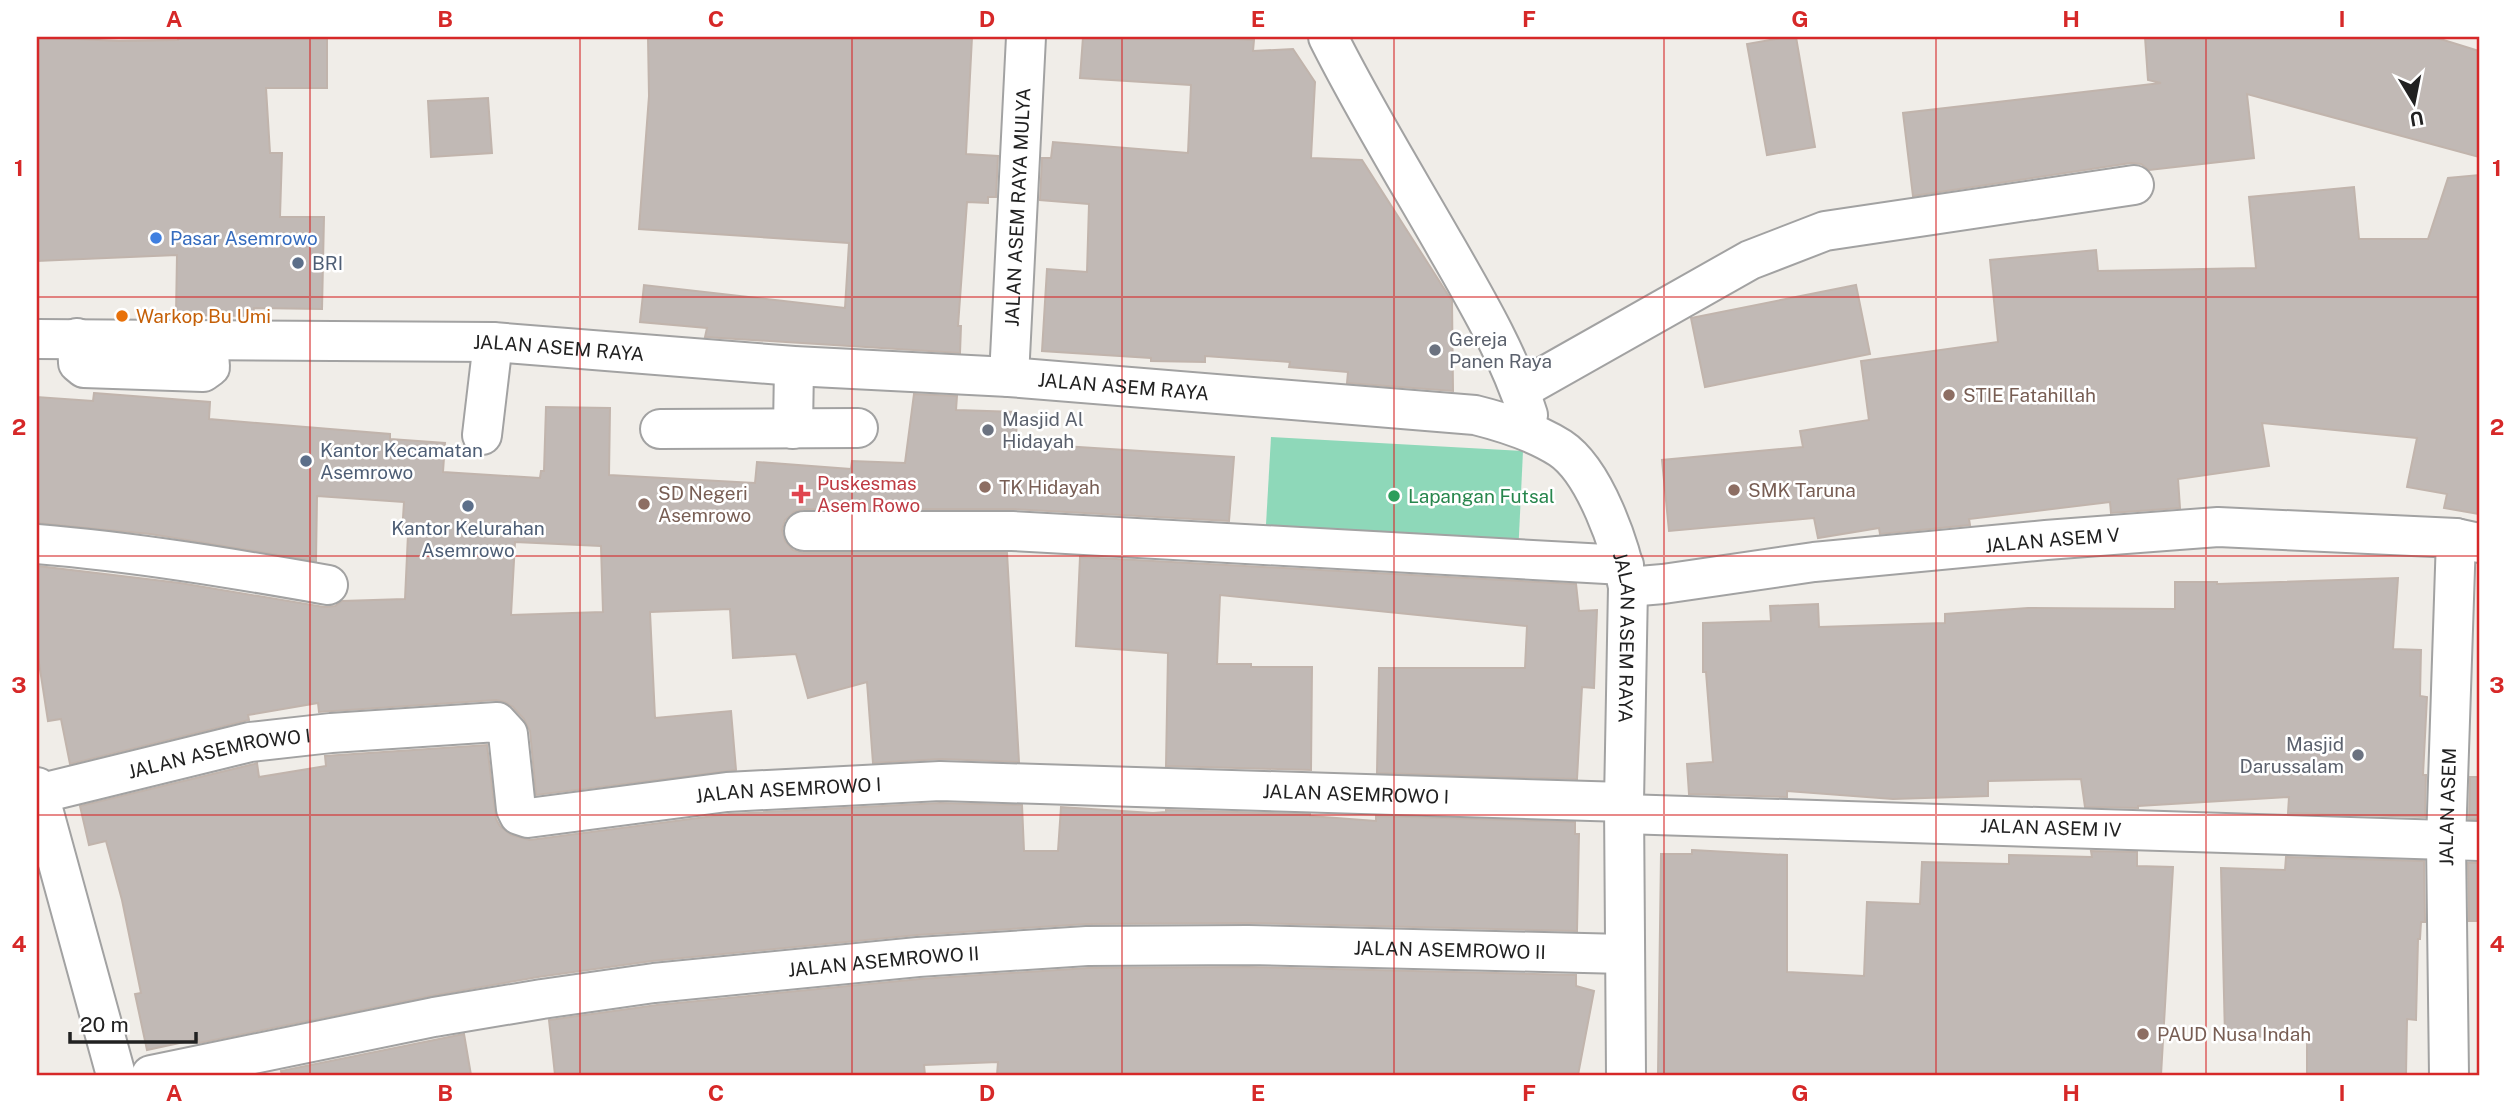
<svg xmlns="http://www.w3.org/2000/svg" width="2516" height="1112" font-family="'Public Sans',sans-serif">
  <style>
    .pitch { fill: #8ed8b9 }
    .building { fill: #c1b9b5; stroke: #c1b4ac; stroke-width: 2; fill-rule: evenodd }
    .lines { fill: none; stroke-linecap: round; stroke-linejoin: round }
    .minor-casing { stroke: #a2a2a2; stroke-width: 42 }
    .minor { stroke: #fff; stroke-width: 38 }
    .grid { fill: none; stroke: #d62828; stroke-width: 2; stroke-opacity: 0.55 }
    .shop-dot { fill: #3f7fe0; stroke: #fff; stroke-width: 2.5 }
    .service-dot { fill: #5c6f8a; stroke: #fff; stroke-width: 2.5 }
    .food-dot { fill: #e8710a; stroke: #fff; stroke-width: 2.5 }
    .worship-dot { fill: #6b7280; stroke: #fff; stroke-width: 2.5 }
    .education-dot { fill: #8d6e63; stroke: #fff; stroke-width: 2.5 }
    .health-dot { fill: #e0444e; stroke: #fff; stroke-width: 2.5 }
    .leisure-dot { fill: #2e9e5b; stroke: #fff; stroke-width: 2.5 }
    .labels { text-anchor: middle; stroke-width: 5; stroke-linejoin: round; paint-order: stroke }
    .street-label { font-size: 19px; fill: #212121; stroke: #fff }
    .shop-label { font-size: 19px; fill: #366cbe; stroke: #fff; text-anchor: start }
    .service-label { font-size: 19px; fill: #4e5e75; stroke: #fff; text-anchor: start }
    .food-label { font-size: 19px; fill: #c56008; stroke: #fff; text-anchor: start }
    .worship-label { font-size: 19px; fill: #5b616d; stroke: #fff; text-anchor: start }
    .education-label { font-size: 19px; fill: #785e54; stroke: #fff; text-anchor: start }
    .health-label { font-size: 19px; fill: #be3a42; stroke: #fff; text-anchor: start }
    .leisure-label { font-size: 19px; fill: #27864d; stroke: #fff; text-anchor: start }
    .neatline { fill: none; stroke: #d62828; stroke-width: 2.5 }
    .grid-label { font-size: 23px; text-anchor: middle; font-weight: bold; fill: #d62828 }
  </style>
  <rect width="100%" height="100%" fill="#f0ede8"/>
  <path class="pitch" d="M1271,437L1523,451L1518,556L1265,542Z"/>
  <g class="building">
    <path d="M37,37L119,41L178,40V37H327V88H266L270,153H282L280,217H324L322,309L254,308L253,316L176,315L177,255L37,261Z"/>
    <path d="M648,37H972L966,154L998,156L996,197H988V203L967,202L958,326H961L960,353L705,337L707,328L640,322L644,285L845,308L849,243L639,229L649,96Z"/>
    <path d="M1083,37H1204L1254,40L1253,51L1293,49L1315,82L1311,158L1362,160L1452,301L1453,391L1347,383L1348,372L1289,367L1290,362L1205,356V362L1151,361V358L1042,351L1047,269L1087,272L1089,204L1040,200L1042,158H1051L1053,142L1188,153L1191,85L1080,78Z"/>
    <path d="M1787,37H1796L1815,147L1767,155L1747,44Z"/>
    <path d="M2145,37H2434L2479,51V157L2247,94L2254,158L2149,170L2141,164L2131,163L1913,196L1903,113L2161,83L2148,80Z"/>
    <path d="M488,98L492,153L431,157L428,101Z"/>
    <path d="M2479,175V514L2444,508L2447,494L2407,487L2417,438L2262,423L2269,466L2178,479L2180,508L2111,513L2110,502L1969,519L1970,525L1880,534L1879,528L1818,538L1814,518L1669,531L1662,460L1803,447L1800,431L1869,420L1861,361L1998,342L1990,260L2096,250L2098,271L2256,268L2249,197L2354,187L2359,239H2428L2448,178Z"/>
    <path d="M1856,285L1870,354L1705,387L1691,318Z"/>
    <path d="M94,393L210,402L209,419L390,434V439L445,443L443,472L540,478L541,471H544L546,407L610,408L609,475L755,483L757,462L851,469L852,461L905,463L914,394L957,396L956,410L1017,412L1016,443L1234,457L1229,521L1012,509H804L794,512L785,520L782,530L785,541L793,550L803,553H1007L1019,762L941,759L873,763L867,682L808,698L796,654L733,658L730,609L650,612L655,718L731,711L736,770L536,795L530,731L524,719L513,707L505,702L496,700L319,712L318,703L248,715L249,720L70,764L61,719L48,721L37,650V566L180,583L324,607L335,606L342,601L405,599L408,534H402L404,502L317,496L316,561L150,534L37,523V397L93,401ZM515,542L601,546L603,612L511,615Z"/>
    <path d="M1080,557L1576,584L1579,611L1597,610L1594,688L1582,687L1577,779L1377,773L1379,668H1525L1527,626L1220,595L1217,664H1251V667H1312L1311,770L1166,766L1168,653L1076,646Z"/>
    <path d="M2398,578L2393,649L2421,650L2420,696L2427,697L2423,775H2426L2425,817L2288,813L2289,797L2138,806V808L2085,807L2081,779L1988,781V796L1893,799L1787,791V797L1689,794L1687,764L1713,762L1706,672H1703V623L1771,621L1770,606L1818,604L1819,627L1945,623V614L2028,608L2175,609V582H2217V584Z"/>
    <path d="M487,745L496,819L500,826L511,835L530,840L729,814L940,803L1022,805L1024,851H1058L1061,807L1153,813L1166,812V810L1310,814V816L1376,821V816L1575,822V834H1579L1577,931L1249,923L1087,924L917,935L652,961L538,977L430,996L199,1043L198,1039L147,1050L135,994L141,993L122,900L106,841L89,845L80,806L254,764L257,763L259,777L326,766L325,756Z"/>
    <path d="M2470,777H2479V819H2469Z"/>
    <path d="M1692,850L1787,855V972L1864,976L1867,902L1920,904L1922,862L2009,864V855L2092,857L2091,851L2137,852V866L2173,867L2161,1075H1658L1661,854H1692Z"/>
    <path d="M2286,857L2424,861L2425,922H2421L2420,939H2418L2416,1020L2407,1019L2406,1075H2307V1036L2225,1037L2221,868L2285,870Z"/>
    <path d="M2468,863H2479V921H2469Z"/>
    <path d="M1248,967L1576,975V986L1594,991L1578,1075H997L998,1062L924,1065L925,1075H555L549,1020L657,1005L920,979L1088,968Z"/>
    <path d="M464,1034L471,1075H282L281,1071Z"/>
  </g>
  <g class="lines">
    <defs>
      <g id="minor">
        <path d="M1328,37C1364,109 1406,177 1446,247C1477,301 1509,355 1528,415"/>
        <path d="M77,338L78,363L84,368L203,372L210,367L208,341"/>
        <path id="s1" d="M37,339L493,342L794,366L1009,377L1475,415C1503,422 1535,432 1560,448C1595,471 1621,547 1628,587L1624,802L1626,1075"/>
        <path id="s2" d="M1009,377L1026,37"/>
        <path d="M1520,390L1750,260L1825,231L2134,185"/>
        <path d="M660,429L858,428"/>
        <path d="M793,429L794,366"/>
        <path d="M482,435L493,342"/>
        <path d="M804,531H1012L1624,565"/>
        <path d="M37,544C135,552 231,568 328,585"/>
        <path id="s3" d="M1628,587L1663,584L1814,562L2046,540L2218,527L2456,538L2479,543"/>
        <path d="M37,787L116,1075"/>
        <path id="s4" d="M38,794L250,742L331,733L497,722L508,734L516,809L519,815L528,818L727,792L940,781L1624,802"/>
        <path id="s5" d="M1624,814L2479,841"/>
        <path id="s6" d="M151,1075L434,1017L542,999L654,983L918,957L1087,946L1248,945L1624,954"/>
        <path id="s7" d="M2449,1075L2446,842L2456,538"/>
      </g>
    </defs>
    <use href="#minor" class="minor-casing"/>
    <use href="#minor" class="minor"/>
  </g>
  <path class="grid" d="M310,37V1075M580,37V1075M852,37V1075M1122,37V1075M1394,37V1075M1664,37V1075M1936,37V1075M2206,37V1075M37,297H2479M37,556H2479M37,815H2479"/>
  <circle class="shop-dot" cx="156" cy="238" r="7"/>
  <g class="service-dot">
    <circle cx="298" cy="263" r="7"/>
    <circle cx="306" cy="461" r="7"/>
    <circle cx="468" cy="506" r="7"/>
  </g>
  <circle class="food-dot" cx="122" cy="316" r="7"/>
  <g class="worship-dot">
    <circle cx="1435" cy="350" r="7"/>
    <circle cx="988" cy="430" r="7"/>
    <circle cx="2358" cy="755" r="7"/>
  </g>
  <g class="education-dot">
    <circle cx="1949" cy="395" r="7"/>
    <circle cx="985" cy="487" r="7"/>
    <circle cx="1734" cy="490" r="7"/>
    <circle cx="644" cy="504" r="7"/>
    <circle cx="2143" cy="1034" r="7"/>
  </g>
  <path class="health-dot" d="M797.5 483.5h7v7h7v7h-7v7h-7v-7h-7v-7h7z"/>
  <circle class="leisure-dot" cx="1394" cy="496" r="7"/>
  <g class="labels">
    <g class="street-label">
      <text dy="7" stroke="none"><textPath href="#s2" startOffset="170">JALAN ASEM RAYA MULYA</textPath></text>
      <text dy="7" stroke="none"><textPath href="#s1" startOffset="522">JALAN ASEM RAYA</textPath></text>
      <text dy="7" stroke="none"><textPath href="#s1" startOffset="1088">JALAN ASEM RAYA</textPath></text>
      <text dy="7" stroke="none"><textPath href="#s3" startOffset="427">JALAN ASEM V</textPath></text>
      <text dy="7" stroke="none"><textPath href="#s1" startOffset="1740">JALAN ASEM RAYA</textPath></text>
      <text dy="7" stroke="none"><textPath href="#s4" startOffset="186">JALAN ASEMROWO I</textPath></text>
      <text dy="7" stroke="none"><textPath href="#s4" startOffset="836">JALAN ASEMROWO I</textPath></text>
      <text dy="7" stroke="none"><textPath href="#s4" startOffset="1404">JALAN ASEMROWO I</textPath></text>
      <text dy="7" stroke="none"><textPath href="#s7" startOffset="268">JALAN ASEM</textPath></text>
      <text dy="7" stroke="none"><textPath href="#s5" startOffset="427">JALAN ASEM IV</textPath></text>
      <text dy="7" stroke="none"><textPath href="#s6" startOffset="1309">JALAN ASEMROWO II</textPath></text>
      <text dy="7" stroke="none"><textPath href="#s6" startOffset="742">JALAN ASEMROWO II</textPath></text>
    </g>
    <g class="shop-label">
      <text x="170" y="245">Pasar Asemrowo</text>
    </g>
    <g class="service-label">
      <text x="312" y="270">BRI</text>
      <text x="320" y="457">Kantor Kecamatan<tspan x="320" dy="22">Asemrowo</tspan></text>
      <text x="468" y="535" text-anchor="middle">Kantor Kelurahan<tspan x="468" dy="22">Asemrowo</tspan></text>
    </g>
    <g class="food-label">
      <text x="136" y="323">Warkop Bu Umi</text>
    </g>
    <g class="worship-label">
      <text x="1449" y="346">Gereja<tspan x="1449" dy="22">Panen Raya</tspan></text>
      <text x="1002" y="426">Masjid Al<tspan x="1002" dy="22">Hidayah</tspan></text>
      <text x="2344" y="751" text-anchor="end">Masjid<tspan x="2344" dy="22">Darussalam</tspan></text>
    </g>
    <g class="education-label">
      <text x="1963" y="402">STIE Fatahillah</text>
      <text x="999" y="494">TK Hidayah</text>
      <text x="1748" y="497">SMK Taruna</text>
      <text x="658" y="500">SD Negeri<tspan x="658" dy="22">Asemrowo</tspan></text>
      <text x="2157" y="1041">PAUD Nusa Indah</text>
    </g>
    <g class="health-label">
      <text x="817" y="490">Puskesmas<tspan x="817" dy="22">Asem Rowo</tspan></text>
    </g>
    <g class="leisure-label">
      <text x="1408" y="503">Lapangan Futsal</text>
    </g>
  </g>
  <rect width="2516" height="1112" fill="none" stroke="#ffffff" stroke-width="77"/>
  <g transform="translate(2414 102) rotate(170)" stroke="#ffffff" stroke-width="5" paint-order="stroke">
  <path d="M0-5L12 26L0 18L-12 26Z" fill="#212121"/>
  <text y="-10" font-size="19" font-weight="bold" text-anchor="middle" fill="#212121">U</text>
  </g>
  <path d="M70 1032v10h126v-10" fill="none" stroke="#212121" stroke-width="3.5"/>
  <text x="80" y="1032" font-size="21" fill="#212121" stroke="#ffffff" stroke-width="5" paint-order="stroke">20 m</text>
  <rect x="38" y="38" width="2440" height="1036" class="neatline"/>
  <g class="grid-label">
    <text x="174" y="27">A</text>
    <text x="445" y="27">B</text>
    <text x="716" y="27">C</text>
    <text x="987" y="27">D</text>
    <text x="1258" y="27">E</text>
    <text x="1529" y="27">F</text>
    <text x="1800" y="27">G</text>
    <text x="2071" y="27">H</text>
    <text x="2342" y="27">I</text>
    <text x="19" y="176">1</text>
    <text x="2497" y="176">1</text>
    <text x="19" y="435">2</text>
    <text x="2497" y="435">2</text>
    <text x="19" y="693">3</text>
    <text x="2497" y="693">3</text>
    <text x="19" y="952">4</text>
    <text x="2497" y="952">4</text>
    <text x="174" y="1101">A</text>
    <text x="445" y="1101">B</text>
    <text x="716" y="1101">C</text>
    <text x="987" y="1101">D</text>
    <text x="1258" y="1101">E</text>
    <text x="1529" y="1101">F</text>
    <text x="1800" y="1101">G</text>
    <text x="2071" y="1101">H</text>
    <text x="2342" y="1101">I</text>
  </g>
</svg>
